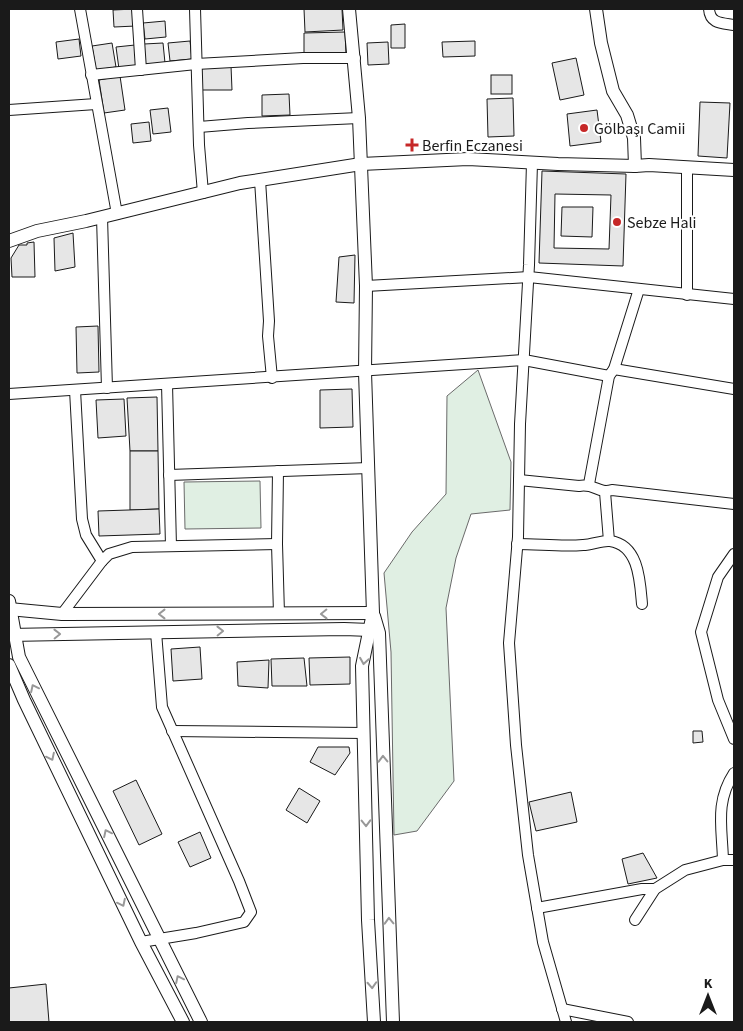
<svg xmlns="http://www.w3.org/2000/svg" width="743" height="1031" font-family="'Source Sans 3',sans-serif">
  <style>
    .green { fill: #e0efe3; stroke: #6a6a6a }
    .building { fill: #e6e6e6; stroke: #1a1a1a; fill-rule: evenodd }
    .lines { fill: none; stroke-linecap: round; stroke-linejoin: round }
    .minor-casing { stroke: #1a1a1a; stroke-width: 12 }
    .tertiary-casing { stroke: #1a1a1a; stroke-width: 14 }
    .minor { stroke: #fff; stroke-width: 10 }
    .tertiary { stroke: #fff; stroke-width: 12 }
    .oneway { stroke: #989898 }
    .poi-dot { fill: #c62828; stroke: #fff; stroke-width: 2 }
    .labels { text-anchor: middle; stroke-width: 4; stroke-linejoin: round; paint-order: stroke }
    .poi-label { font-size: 16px; fill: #1a1a1a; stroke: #fff; text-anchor: start }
  </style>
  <rect width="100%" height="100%" fill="#fff"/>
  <g class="green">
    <path d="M478,370L511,462L510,510L471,514L456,558L446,608L454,781L417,831L394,835L391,652L384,573L412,532L446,494L447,396Z"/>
    <path d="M260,481L261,528L185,529L184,482Z"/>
  </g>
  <g class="building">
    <path d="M135,9L136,26L114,27L113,10Z"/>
    <path d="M304,9H342L343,30L305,32Z"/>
    <path d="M165,21L166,37L145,39L143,23Z"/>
    <path d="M405,24V48H391V25Z"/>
    <path d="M345,32L346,54L304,56V33Z"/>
    <path d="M79,39L81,56L58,59L56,42Z"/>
    <path d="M190,41L192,59L170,61L168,43Z"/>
    <path d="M475,41V56L443,57L442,42Z"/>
    <path d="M388,42L389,64L368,65L367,43Z"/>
    <path d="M112,43L116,67L96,70L92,46Z"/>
    <path d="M163,43L165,63L145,64L144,44Z"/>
    <path d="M135,45L137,67L119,69L116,47Z"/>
    <path d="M576,58L584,95L560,100L552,63Z"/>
    <path d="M231,66L232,90H202L201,67Z"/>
    <rect x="491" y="75" width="21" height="19"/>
    <path d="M120,76L125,110L104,113L99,80Z"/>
    <path d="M289,94L290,115L262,116V95Z"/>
    <path d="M513,98L514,136L488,137L487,99Z"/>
    <path d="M700,102L730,103L727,158L698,156Z"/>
    <path d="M168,108L171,132L153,134L150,110Z"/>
    <path d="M597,110L601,142L570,146L567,114Z"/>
    <path d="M149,122L151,141L133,143L131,124Z"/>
    <path d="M542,171L626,174L623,266L539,263ZM555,194L611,195L609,249L554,248Z"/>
    <path d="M562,207H593L592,237L561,236Z"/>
    <path d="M73,233L75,267L55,271L54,238Z"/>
    <path d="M34,242L35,277H12L11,258L19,245H27V243Z"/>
    <path d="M355,255L354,303L336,302L339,257Z"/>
    <path d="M98,326L99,372L77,373L76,327Z"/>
    <path d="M352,389L353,427L320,428V390Z"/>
    <path d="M157,397L158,451H130L127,398Z"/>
    <path d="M124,399L126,436L98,438L96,400Z"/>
    <path d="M130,451H158L159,509L130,510Z"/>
    <path d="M159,509L160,534L99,536L98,511Z"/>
    <path d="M200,647L202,679L173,681L171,649Z"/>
    <path d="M350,657V684L310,685L309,658Z"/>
    <path d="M304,658L307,686H272L271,659Z"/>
    <path d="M269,660L268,688L238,686L237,662Z"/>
    <path d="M693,731H702L703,742L693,743Z"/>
    <path d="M318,747H349L350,753L335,775L310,762Z"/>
    <path d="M136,780L162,834L139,845L113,791Z"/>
    <path d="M299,788L320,801L307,823L286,810Z"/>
    <path d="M571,792L577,822L536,831L529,802Z"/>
    <path d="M200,832L211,858L190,867L178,842Z"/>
    <path d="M643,853L657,878L628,884L622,859Z"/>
    <path d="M46,984L49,1022H9V988Z"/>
  </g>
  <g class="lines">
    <defs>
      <g id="minor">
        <path d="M80,9L117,214"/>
        <path d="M137,9L141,70"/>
        <path d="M195,9L199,145L203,193"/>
        <path d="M709,9C710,24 722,23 734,25"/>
        <path d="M91,75L196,64L303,58H355"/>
        <path d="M9,110L96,104"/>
        <path d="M199,127L248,123L359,118"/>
        <path d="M532,163L529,265L520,424L518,537L509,643L516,745L528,855L543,942L566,1022"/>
        <path d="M687,167V295"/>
        <path d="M260,180L269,321L268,336L272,378"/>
        <path d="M102,217L107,388"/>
        <path d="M366,286L529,277L734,299"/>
        <path d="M614,369L734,389"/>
        <path d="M167,384L171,546"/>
        <path d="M75,390L82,519L86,535L102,561"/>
        <path d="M9,394L524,360L609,376"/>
        <path d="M278,471L277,544L279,614"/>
        <path d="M169,475L369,468"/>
        <path d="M519,480L579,486C595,483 598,494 612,490L734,504"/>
        <path d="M589,484L609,376L614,369L639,289"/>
        <path d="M605,492L609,541"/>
        <path d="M517,544C539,544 562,547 583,545C592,545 602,540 610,541C639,545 640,581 642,604"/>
        <path d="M734,554L718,577L701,632L718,700L734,739"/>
        <path d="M62,614L102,561L109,554L132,547L277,544"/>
        <path d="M172,731L364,733"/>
        <path d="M723,860C722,827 715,802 734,773"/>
        <path d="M537,908L642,889H655"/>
        <path d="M635,920L655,889L685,870L723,860H734"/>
        <path d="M141,942L196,933L244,922L251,912L239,881L162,707L156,632"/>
        <path d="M562,1009L628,1022"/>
      </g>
      <g id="tertiary">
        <path d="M349,9L359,118L366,286L365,372L373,613L362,666L368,920L374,1022"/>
        <path d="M596,9L601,43L613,91L627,115L634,138L635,166"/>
        <path d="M9,241L37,231L86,221L240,183L361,164L468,159L558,164L635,166L649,165L734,170"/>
        <path d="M9,601L19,657L201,1022"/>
        <path d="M9,609L62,614L373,613"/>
        <path d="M374,616L379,633L393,1022"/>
        <path d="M9,635L344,629L370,630L376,632"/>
        <path d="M9,665L24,700L141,942L183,1022"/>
      </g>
    </defs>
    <use href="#minor" class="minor-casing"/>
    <use href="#tertiary" class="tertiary-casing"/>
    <use href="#minor" class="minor"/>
    <use href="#tertiary" class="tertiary"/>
  </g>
  <defs><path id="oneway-chevron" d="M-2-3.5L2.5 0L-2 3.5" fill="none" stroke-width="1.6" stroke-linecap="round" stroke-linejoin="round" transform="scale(1.25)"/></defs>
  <g class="oneway">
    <use href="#oneway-chevron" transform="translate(162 614) rotate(180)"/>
    <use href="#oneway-chevron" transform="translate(324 614) rotate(179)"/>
    <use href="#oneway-chevron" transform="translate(220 631) rotate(-1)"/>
    <use href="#oneway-chevron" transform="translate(57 634) rotate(-1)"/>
    <use href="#oneway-chevron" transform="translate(364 661) rotate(99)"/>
    <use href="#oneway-chevron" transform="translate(34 688) rotate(-116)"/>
    <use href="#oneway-chevron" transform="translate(51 757) rotate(64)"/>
    <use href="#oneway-chevron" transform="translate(383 759) rotate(-91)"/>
    <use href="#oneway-chevron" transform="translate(366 823) rotate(89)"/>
    <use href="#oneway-chevron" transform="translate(107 833) rotate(-116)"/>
    <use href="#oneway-chevron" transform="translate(122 903) rotate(64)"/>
    <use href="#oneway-chevron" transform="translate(389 921) rotate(-92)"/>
    <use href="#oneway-chevron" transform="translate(179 979) rotate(-116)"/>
    <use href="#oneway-chevron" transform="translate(372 985) rotate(87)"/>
  </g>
  <g class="poi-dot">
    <circle cx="584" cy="128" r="5"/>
    <path d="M409.5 137.5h5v5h5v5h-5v5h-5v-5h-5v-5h5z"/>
    <circle cx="617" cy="222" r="5"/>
  </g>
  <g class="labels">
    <g class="poi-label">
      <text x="594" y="134">Gölbaşı Camii</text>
      <text x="422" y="151">Berfin Eczanesi</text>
      <text x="627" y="228">Sebze Hali</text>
    </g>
  </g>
  <rect width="743" height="1031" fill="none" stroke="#1a1a1a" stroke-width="20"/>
  <g transform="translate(708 996)" stroke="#ffffff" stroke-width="4" paint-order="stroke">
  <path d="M0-4L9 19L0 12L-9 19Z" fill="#1a1a1a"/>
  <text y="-8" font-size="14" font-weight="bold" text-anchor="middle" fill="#1a1a1a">K</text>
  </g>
</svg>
